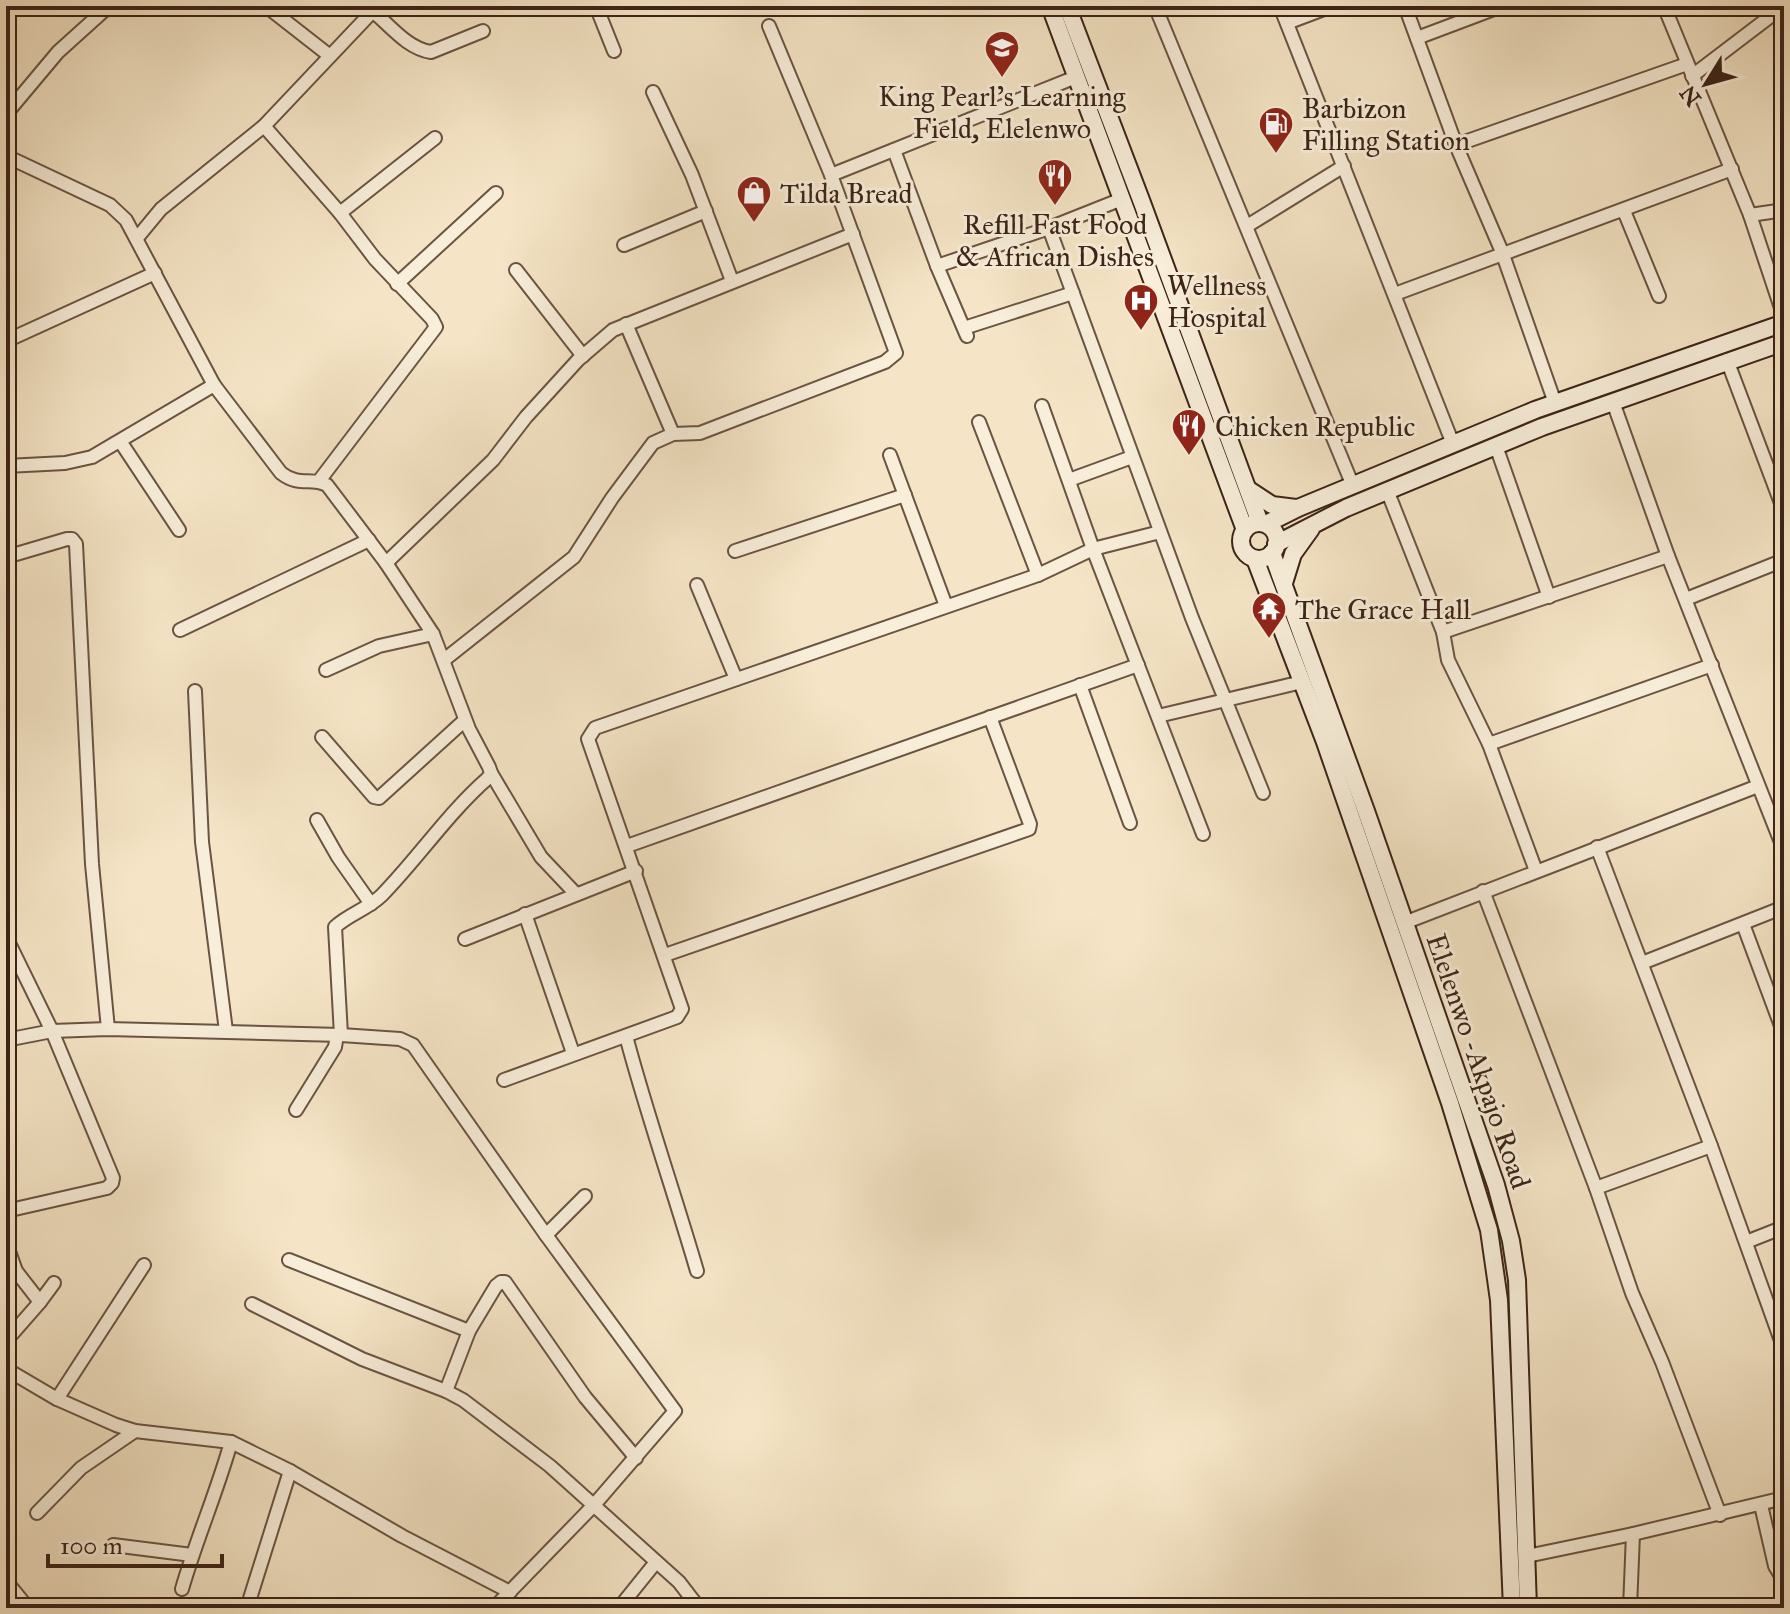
<svg xmlns="http://www.w3.org/2000/svg" width="1790" height="1614" font-family="'IM FELL Great Primer',serif">
  <style>
    .lines { fill: none; stroke-linecap: round; stroke-linejoin: round }
    .street-casing { stroke: #6a5443; stroke-width: 16 }
    .secondary-casing { stroke: #3c2317; stroke-width: 20 }
    .street { stroke: #f8eeda; stroke-width: 12 }
    .secondary { stroke: #f8eeda; stroke-width: 16 }
    .labels { text-anchor: middle; stroke-width: 6; stroke-linejoin: round; paint-order: stroke }
    .poi-label { font-size: 28px; fill: #3c2317; stroke: #f8eeda; text-anchor: start }
    .street-label { font-size: 28px; fill: #3c2317; stroke: #f8eeda }
  </style>
  <rect width="100%" height="100%" fill="#f5e5c6"/>
  <filter id="stains"><feTurbulence type="fractalNoise" baseFrequency=".0025" numOctaves="4"/><feColorMatrix values="0 0 0 0 .2 0 0 0 0 .09 0 0 0 0 .02 0 0 0 .5 -.17"/></filter>
  <radialGradient id="worn" r=".72"><stop offset=".6" stop-color="#630" stop-opacity="0"/><stop offset="1" stop-color="#630" stop-opacity=".3"/></radialGradient>
  <g class="lines">
    <defs>
      <g id="street">
        <path d="M266,6L330,56"/>
        <path d="M596,6L614,51"/>
        <path d="M1155,6L1353,486"/>
        <path d="M1280,6L1453,444"/>
        <path d="M1405,6L1456,145L1502,252L1555,403"/>
        <path d="M1664,6L1750,215L1784,317"/>
        <path d="M6,12L10,6"/>
        <path d="M1287,23L1332,6"/>
        <path d="M1417,38L1502,6"/>
        <path d="M1692,76L1784,6"/>
        <path d="M653,92L692,175L732,281"/>
        <path d="M6,114L58,52L109,6"/>
        <path d="M264,126L340,213L375,259L432,319L436,327L319,481"/>
        <path d="M1456,145L1687,64"/>
        <path d="M894,150L937,266L967,336"/>
        <path d="M6,156L110,205L126,220L214,385L281,473C299,487 311,477 327,485L386,563L433,634L469,729L489,767L491,773L488,778C448,813 419,857 382,895C368,909 349,914 335,927L341,1035"/>
        <path d="M831,175L1076,77"/>
        <path d="M1624,211L1659,296"/>
        <path d="M340,213L435,138"/>
        <path d="M1750,215L1784,210"/>
        <path d="M1247,226L1344,166"/>
        <path d="M1049,228L1192,618L1263,793"/>
        <path d="M137,238L161,209L264,126L371,13L376,14C392,28 409,49 431,52L483,31"/>
        <path d="M624,245L706,211"/>
        <path d="M937,266L1049,228L1122,199"/>
        <path d="M516,270L583,356"/>
        <path d="M397,284L496,193"/>
        <path d="M1395,294L1732,169"/>
        <path d="M626,324L673,434"/>
        <path d="M964,328L1073,293"/>
        <path d="M6,341L155,273"/>
        <path d="M1727,360L1784,511"/>
        <path d="M1613,402L1668,556L1784,850"/>
        <path d="M1042,406L1093,549L1203,834"/>
        <path d="M979,422L1038,575"/>
        <path d="M120,441L179,530"/>
        <path d="M1496,446L1549,597"/>
        <path d="M890,455L946,606"/>
        <path d="M6,466L65,463L92,457L214,385"/>
        <path d="M1069,480L1132,457"/>
        <path d="M1387,490L1443,632L1448,660L1489,744L1536,871"/>
        <path d="M735,551L905,495"/>
        <path d="M6,557L67,539H72L76,544L92,864L108,1029"/>
        <path d="M386,563L493,460L526,417L578,360L613,330L853,234"/>
        <path d="M697,585L736,679"/>
        <path d="M1686,599L1784,560"/>
        <path d="M180,630L369,540"/>
        <path d="M1443,632L1668,556"/>
        <path d="M444,660L574,557L612,498L653,443L673,434L700,433L885,362L896,353L831,175L769,26"/>
        <path d="M326,670L379,646L433,634"/>
        <path d="M1080,685L1130,823"/>
        <path d="M195,691L202,842L226,1031"/>
        <path d="M1158,716L1302,682"/>
        <path d="M322,737L374,797L379,798L465,720"/>
        <path d="M1489,744L1712,665"/>
        <path d="M491,773L541,857L575,893"/>
        <path d="M317,820L338,857L371,904"/>
        <path d="M627,846L1138,665"/>
        <path d="M1597,847L1711,1146L1784,1349"/>
        <path d="M1483,891L1596,1188L1632,1293L1662,1362L1720,1515"/>
        <path d="M525,914L573,1053"/>
        <path d="M1404,923L1758,786"/>
        <path d="M1743,924L1784,1034"/>
        <path d="M6,937L52,1031L113,1178L112,1183L107,1188L6,1211"/>
        <path d="M465,939L636,871"/>
        <path d="M665,955L1029,829L1030,824L990,717"/>
        <path d="M1642,963L1784,907"/>
        <path d="M626,1036C647,1115 674,1192 697,1271"/>
        <path d="M6,1040L52,1031L108,1029L341,1035L400,1039L413,1045L546,1235L675,1411L594,1505L494,1608"/>
        <path d="M504,1080L677,1017L682,1009L588,739L595,728L1038,575L1093,549L1160,532"/>
        <path d="M296,1110L335,1047L337,1035"/>
        <path d="M1596,1188L1711,1146"/>
        <path d="M546,1235L585,1196"/>
        <path d="M1746,1242L1784,1227"/>
        <path d="M6,1243L16,1271L40,1302L12,1334"/>
        <path d="M289,1260L469,1331"/>
        <path d="M40,1302L54,1283"/>
        <path d="M252,1304L362,1359L446,1391L463,1400L550,1466L679,1582L699,1608"/>
        <path d="M6,1369L57,1399L116,1425L135,1431L231,1442L290,1471L402,1536L510,1592"/>
        <path d="M446,1391L469,1331L496,1286L501,1282H505L585,1397L636,1458"/>
        <path d="M57,1399L144,1265"/>
        <path d="M1761,1505L1775,1566L1784,1581"/>
        <path d="M37,1513L81,1468L135,1431"/>
        <path d="M113,1545L192,1555"/>
        <path d="M1527,1556L1633,1534L1784,1498"/>
        <path d="M6,1581L28,1608"/>
        <path d="M182,1589C196,1540 217,1492 231,1442"/>
        <path d="M247,1608L290,1471"/>
        <path d="M619,1608L656,1562"/>
        <path d="M1630,1608L1633,1534"/>
      </g>
      <g id="secondary">
        <path d="M1050,6L1245,530"/>
        <path d="M1067,6L1141,200L1260,523"/>
        <path d="M1249,490L1272,505L1296,508"/>
        <circle cx="1259" cy="541" r="18"/>
        <path d="M1266,524L1298,508L1535,410L1784,323"/>
        <path d="M1276,544L1346,508L1542,427L1784,342"/>
        <path d="M1272,553L1366,811L1496,1185L1511,1241L1517,1280L1528,1608"/>
        <path d="M1255,559L1325,742L1450,1103L1489,1230L1499,1300L1512,1608"/>
        <path d="M1284,583L1293,554L1311,529"/>
      </g>
    </defs>
    <use href="#street" class="street-casing"/>
    <use href="#secondary" class="secondary-casing"/>
    <use href="#street" class="street"/>
    <use href="#secondary" class="secondary"/>
  </g>
  <defs>
    <symbol id="school-pin" viewBox="-11 -11 22 30"><path d="M0 17L-7.5 6A9.5 9.5 0 1 1 7.5 6Z" fill="#8f2418" stroke="#f8eeda"/><path d="M0-5L7-2L0 1L-7-2ZM-4 1L0 2.5L4 1V4Q0 6-4 4Z" fill="#fff"/></symbol>
    <symbol id="fuel-pin" viewBox="-11 -11 22 30"><path d="M0 17L-7.5 6A9.5 9.5 0 1 1 7.5 6Z" fill="#8f2418" stroke="#f8eeda"/><path d="M-5.5-6h7V0h2V4h1.3V-2.5L3-4.5l.8-.8L6-3V5H2.5V1h-1V6h-7ZM-4.2-4.7v3.2H.2V-4.7Z" fill="#fff"/></symbol>
    <symbol id="restaurant-pin" viewBox="-11 -11 22 30"><path d="M0 17L-7.5 6A9.5 9.5 0 1 1 7.5 6Z" fill="#8f2418" stroke="#f8eeda"/><path d="M-5-6h1v4h1v-4h1v4h1v-4h1v5L-1.5 .5V6h-2V.5L-5-1ZM5-6V6H3V1.5H1.5Q1.5-4 5-6Z" fill="#fff"/></symbol>
    <symbol id="shop-pin" viewBox="-11 -11 22 30"><path d="M0 17L-7.5 6A9.5 9.5 0 1 1 7.5 6Z" fill="#8f2418" stroke="#f8eeda"/><path d="M-5-2.5h2.3a2.7 3.5 0 0 1 5.4 0H5L5.5 6h-11ZM-1.5-2.5h3a1.5 2.3 0 0 0-3 0Z" fill="#fff"/></symbol>
    <symbol id="hospital-pin" viewBox="-11 -11 22 30"><path d="M0 17L-7.5 6A9.5 9.5 0 1 1 7.5 6Z" fill="#8f2418" stroke="#f8eeda"/><path d="M-5-5h3v3.5h4V-5h3V5h-3V1.5h-4V5h-3Z" fill="#fff"/></symbol>
    <symbol id="temple-pin" viewBox="-11 -11 22 30"><path d="M0 17L-7.5 6A9.5 9.5 0 1 1 7.5 6Z" fill="#8f2418" stroke="#f8eeda"/><path d="M0-6L5-2H3V0L6.5 2.5H4V6H1.5V3h-3V6H-4V2.5H-6.5L-3 0V-2H-5Z" fill="#fff"/></symbol>
  </defs>
  <g fill-rule="evenodd">
    <use href="#school-pin" x="982" y="28" width="40" height="54"/>
    <use href="#fuel-pin" x="1256" y="104" width="40" height="54"/>
    <use href="#restaurant-pin" x="1035" y="156" width="40" height="54"/>
    <use href="#shop-pin" x="734" y="173" width="40" height="54"/>
    <use href="#hospital-pin" x="1121" y="281" width="40" height="54"/>
    <use href="#restaurant-pin" x="1169" y="406" width="40" height="54"/>
    <use href="#temple-pin" x="1249" y="589" width="40" height="54"/>
  </g>
  <g class="labels">
    <g class="poi-label">
      <text x="1002" y="106" text-anchor="middle">King Pearl's Learning<tspan x="1002" dy="32">Field, Elelenwo</tspan></text>
      <text x="1302" y="118">Barbizon<tspan x="1302" dy="32">Filling Station</tspan></text>
      <text x="780" y="203">Tilda Bread</text>
      <text x="1055" y="234" text-anchor="middle">Refill Fast Food<tspan x="1055" dy="32">&amp; African Dishes</tspan></text>
      <text x="1167" y="295">Wellness<tspan x="1167" dy="32">Hospital</tspan></text>
      <text x="1215" y="436">Chicken Republic</text>
      <text x="1295" y="619">The Grace Hall</text>
    </g>
    <g class="street-label">
      <text transform="translate(1479 1061) rotate(71)" y="10">Elelenwo -Akpajo Road</text>
    </g>
  </g>
  <rect width="1790" height="1614" fill="none" stroke="#f5e5c6" stroke-width="32"/>
  <rect x="8" y="8" width="1774" height="1598" fill="none" stroke="#3c2317" stroke-width="4"/>
  <rect x="16" y="16" width="1758" height="1582" fill="none" stroke="#3c2317" stroke-width="2"/>
  <g transform="translate(1706 84) rotate(233)" stroke="#f8eeda" stroke-width="6" paint-order="stroke">
  <path d="M0-6L14 30L0 20L-14 30Z" fill="#3c2317"/>
  <text y="-12" font-size="22" font-weight="bold" text-anchor="middle" fill="#3c2317">N</text>
  </g>
  <path d="M48 1554v12h174v-12" fill="none" stroke="#3c2317" stroke-width="4"/>
  <text x="60" y="1554" font-size="24" fill="#3c2317" stroke="#f8eeda" stroke-width="6" paint-order="stroke">100 m</text>
  <rect width="100%" height="100%" filter="url(#stains)"/>
  <rect width="100%" height="100%" fill="url(#worn)"/>
</svg>
